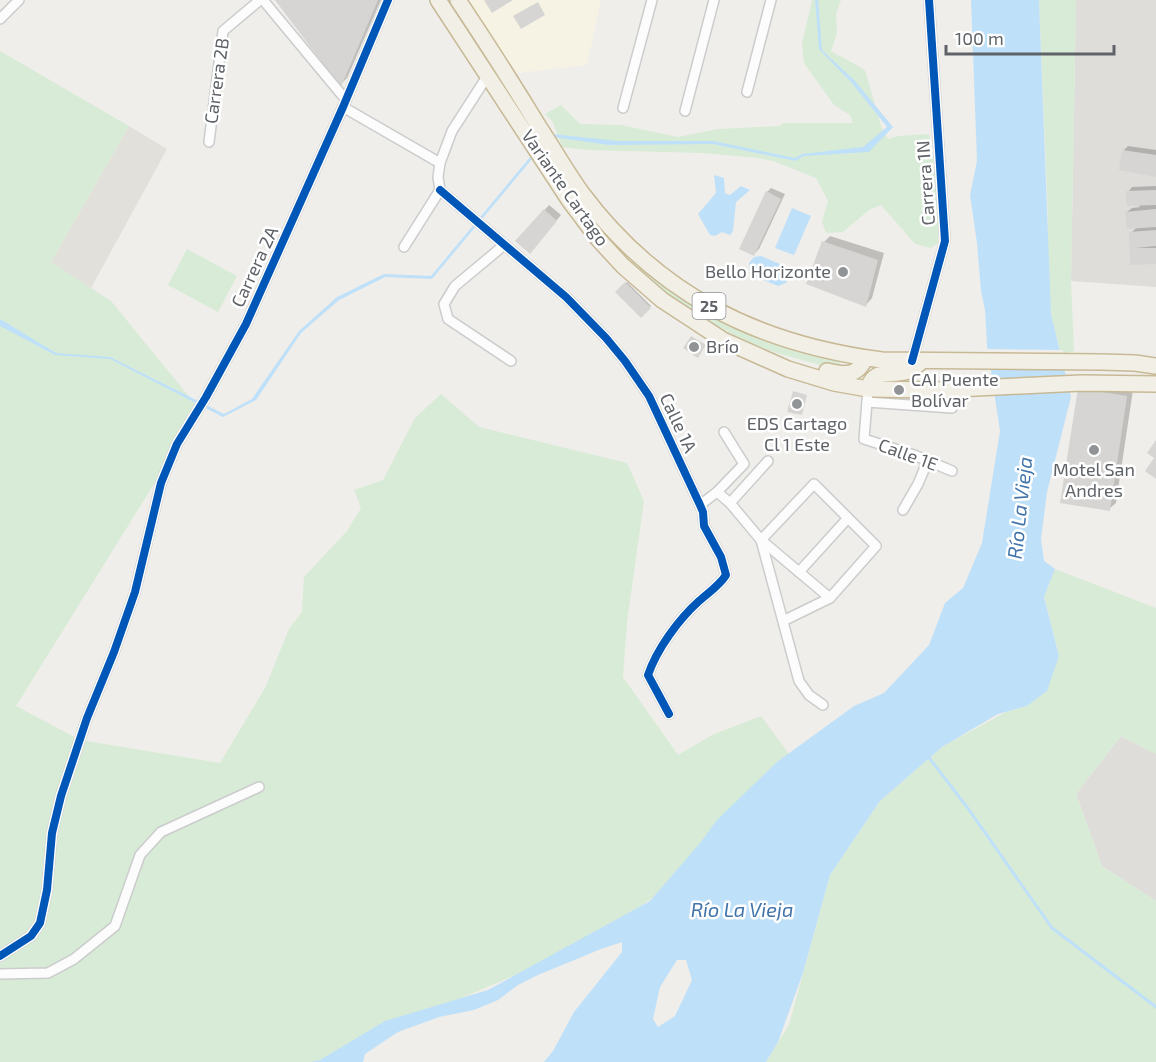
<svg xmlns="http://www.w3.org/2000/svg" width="1156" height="1062" font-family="'Exo 2',sans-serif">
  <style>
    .commercial { fill: #f7f3e4 }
    .industrial { fill: #dfddda }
    .education { fill: #e2e0da }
    .green { fill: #d8ebd6 }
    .water { fill: #bfe0f9; fill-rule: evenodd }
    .pier { fill: #efeeea }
    .shadow { fill: #0003 }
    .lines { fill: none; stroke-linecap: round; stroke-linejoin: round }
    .stream { stroke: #bfe0f9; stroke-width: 3 }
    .building { fill: #d6d5d3 }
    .minor-casing { stroke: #cbcccc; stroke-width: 12 }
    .trunk-casing { stroke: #c8b996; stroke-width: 18 }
    .minor { stroke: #fdfcfc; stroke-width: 9 }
    .trunk { stroke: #f2f0e6; stroke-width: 15 }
    .cycleway-casing { stroke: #fff; stroke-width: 11 }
    .cycleway { stroke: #0057b8; stroke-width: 8 }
    .poi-dot { fill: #919496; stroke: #fff; stroke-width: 2 }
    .labels { text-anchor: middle; stroke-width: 5; stroke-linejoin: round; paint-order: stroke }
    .shield { fill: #fff; stroke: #8f9295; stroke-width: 1.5 }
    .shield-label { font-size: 16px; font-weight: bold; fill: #5f6368 }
    .street-label { font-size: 18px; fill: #5f6368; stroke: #fff }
    .poi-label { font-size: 18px; fill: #5f6368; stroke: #fff; text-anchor: start }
    .water-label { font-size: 20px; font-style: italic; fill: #4174aa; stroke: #fff }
  </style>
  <rect width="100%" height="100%" fill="#efeeea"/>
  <path class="commercial" d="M463,0H601L587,65L509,74Z"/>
  <g class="industrial">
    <path d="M1076,0H1156V287L1071,281Z"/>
    <path d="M1121,736L1156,754V901L1102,866L1076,794Z"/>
  </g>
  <path class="education" d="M129,126L167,149L91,288L51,262Z"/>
  <g class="green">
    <path d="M447,0H449L570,185L599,224L638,265L667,288L724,324L781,346L814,355L836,357L840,360V366L836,370C820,364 804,361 788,356C756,348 725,331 697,314C621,268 581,206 534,134C505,89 476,45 447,0Z"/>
    <path d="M812,0H841L836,14L837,33L831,51L865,70L881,126L888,139L898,136L929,134C936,170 938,206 938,243L931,248L915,244L881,205L869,210L843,232L826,233L822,222L828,201L816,178L773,161L758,158L703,153L586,150L562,147L553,122L545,114L561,105L580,124L621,125L678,137L718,129L780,126L783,123H853L850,115L834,105L804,63L802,44Z"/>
    <path d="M1039,0H1076L1071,281L1074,351L1061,354L1051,314L1047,262L1048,217Z"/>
    <path d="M0,51L129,126L51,262L111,301L200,410L16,706L80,740L220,763L265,688L289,629L302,612L304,577L347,531L361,508L354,490L383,480L415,418L441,394L479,427L627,463L644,501L627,622L623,677L678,755L712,735L761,716L794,761L688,871L595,941L391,1028L321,1062H0Z"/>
    <path d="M187,249L237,276L218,312L168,285Z"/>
    <path d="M1055,569L1156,608V754L1121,736L1076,794L1102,866L1156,901V1062H766L789,1025L830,875L880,801L942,747L1006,712L1027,706L1059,656L1044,596Z"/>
  </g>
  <g class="water">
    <path d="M815,0H818L822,50L855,81L893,127L869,152L803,156L796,161L713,144L609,145L553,137L547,141L432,279L385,277L339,300L301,333L256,400L223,417L110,359L55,355L0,326V319L56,353L110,357L224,414L252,399L299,331L337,297L384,274L431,276L546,138L552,134L618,141H713L795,158L802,154L863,147L887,127L851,82L819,49Z"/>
    <path d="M971,0H1039L1051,314L1071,397L1047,492L1041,539L1044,561L1055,569L1044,597L1059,656L1047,691L1027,706L998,714L942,747L880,801L830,875L803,973L778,1042L766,1062H544L553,1051L574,1012L622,952V942L601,949L538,975L518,985L498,1000L474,1010L439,1017L398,1032L365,1054L363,1062H311L320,1060L385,1021L488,990L650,901L700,843L717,820L777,762L854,706L884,693L929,645L945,603L963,588L982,543L1000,431L987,345L985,310L981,291L977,243L970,195L977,161ZM677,960H686L692,980L675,1016L658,1027L653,1019L660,987Z"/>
    <path d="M714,175L724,178L725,193L730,195L741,186L750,190L736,202L733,231L730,235L722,232L715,236L710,235L698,214L716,193Z"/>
    <path d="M792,208L811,216L794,255L775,248Z"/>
    <path d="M761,256L787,267L789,276L786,283L778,286L753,276L750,272L749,263L754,257Z"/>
  </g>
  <path class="pier" d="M984,349L1063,350L1068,370L987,369Z"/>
  <g class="shadow">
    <path d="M277,0H381L347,78L341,84Z"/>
    <path d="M1128,146L1156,150V175L1124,150Z"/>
    <path d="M1156,186V263H1132L1131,233L1137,227L1127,212L1132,208L1140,207L1128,192L1132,187Z"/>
    <path d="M771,188L785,194L759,249L754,254L767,192Z"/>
    <path d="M549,205L561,215L534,247L517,241Z"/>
    <path d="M830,236L884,253L872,298L866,305L824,242Z"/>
    <path d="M627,282L651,306L641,316L617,292Z"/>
    <path d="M1079,389L1133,390L1116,503L1109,509Z"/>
  </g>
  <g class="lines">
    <path class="stream" d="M927,755L967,807L1052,928L1156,1007"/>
  </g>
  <g class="building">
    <path d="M275,0H378L341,87L336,81Z"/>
    <path d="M484,0H513L492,13Z"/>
    <path d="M538,2L545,15L521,29L513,16Z"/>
    <path d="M1122,150L1156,155V177L1119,170Z"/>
    <path d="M1156,190V205L1127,206L1126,191Z"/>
    <path d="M766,191L781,199L754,256L739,249Z"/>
    <path d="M544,209L557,221L530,254L515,241Z"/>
    <path d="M1156,209V227L1127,229L1125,212Z"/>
    <path d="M1156,230V246L1135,248H1156V264L1130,265L1129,232Z"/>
    <path d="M822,241L878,260L866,307L806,284Z"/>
    <path d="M625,282L651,308L641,318L615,292Z"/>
    <path d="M691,336L706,345L698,358L683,348Z"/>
    <path d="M1078,388L1127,396L1110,511L1060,503Z"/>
    <path d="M793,391L807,395L802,415L787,412Z"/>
    <path d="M1156,440V479L1145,471L1154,458L1147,453Z"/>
  </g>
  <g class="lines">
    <defs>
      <g id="minor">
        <path d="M263,0L346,100"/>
        <path d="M0,19L19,0"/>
        <path d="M747,92L771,0"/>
        <path d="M343,107L440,163"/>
        <path d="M623,108L652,0"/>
        <path d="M685,111L714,0"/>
        <path d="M209,142L223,31L260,0"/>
        <path d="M440,190L566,297L606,338L625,361L649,396L700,505L703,512L704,526L721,557L726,575C719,586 709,592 699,601C678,620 657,649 648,675L669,714"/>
        <path d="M503,246L455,286L444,304L448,319L511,361"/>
        <path d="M404,247L440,190L438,177L440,163L452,131L488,75"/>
        <path d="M912,361L945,241L929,0"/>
        <path d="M868,389L864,439L914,455L952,471"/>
        <path d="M867,402L952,408"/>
        <path d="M717,492L730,503L761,540L830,598"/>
        <path d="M730,503L768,461"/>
        <path d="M700,505L717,492L744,464L724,432"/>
        <path d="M903,510L918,484L928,460"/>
        <path d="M799,572L848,518"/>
        <path d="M783,621L830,598L876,546L814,484L761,540L799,681L809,695L823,705"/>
        <path d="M0,956L31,936L40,923L47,890L52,833L61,796L87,718L114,652L135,592L161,483L177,444L206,397L246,324L343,107L388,0"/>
        <path d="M0,974L48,973L74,959L115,926L140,855L161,832L259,787"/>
      </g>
      <g id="trunk">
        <path d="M438,0L569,200L599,240L623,266L662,300L723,340L788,369L834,383L868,389L935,390L1081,383L1156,384"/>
        <path d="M458,0C486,42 513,84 539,127C553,148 566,171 581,192C657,294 757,344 882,360L1101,362L1135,363L1156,366"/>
        <path d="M827,371C844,375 858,377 865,358"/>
        <path d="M868,389C873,368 889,376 905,372C911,371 917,365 922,361"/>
      </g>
    </defs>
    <use href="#minor" class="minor-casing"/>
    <use href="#trunk" class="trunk-casing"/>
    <use href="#minor" class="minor"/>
    <use href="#trunk" class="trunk"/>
    <defs>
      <g id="cycleway">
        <path d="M440,190L566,297L606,338L625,361L649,396L700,505L703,512L704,526L721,557L726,575C719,586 709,592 699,601C678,620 657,649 648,675L669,714"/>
        <path d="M912,361L945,241L929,0"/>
        <path d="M0,956L31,936L40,923L47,890L52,833L61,796L87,718L114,652L135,592L161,483L177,444L206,397L246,324L343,107L388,0"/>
      </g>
    </defs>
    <use href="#cycleway" class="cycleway-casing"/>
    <use href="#cycleway" class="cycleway"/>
  </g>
  <g class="poi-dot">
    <circle cx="843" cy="272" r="6"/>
    <circle cx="694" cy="347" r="6"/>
    <circle cx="899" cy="390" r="6"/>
    <circle cx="797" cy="404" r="6"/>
    <circle cx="1094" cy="450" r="6"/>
  </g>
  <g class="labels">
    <rect class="shield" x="692.5" y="293" width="33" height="26" rx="4.5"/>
    <g class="shield-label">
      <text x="709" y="312">25</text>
    </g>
    <g class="street-label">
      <text transform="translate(217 81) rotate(-82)" y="6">Carrera 2B</text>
      <text transform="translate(926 183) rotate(-94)" y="6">Carrera 1N</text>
      <text transform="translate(565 188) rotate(55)" y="6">Variante Cartago</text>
      <text transform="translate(255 267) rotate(-65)" y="6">Carrera 2A</text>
      <text transform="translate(678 423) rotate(65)" y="6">Calle 1A</text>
      <text transform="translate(908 455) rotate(20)" y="6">Calle 1E</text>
    </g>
    <g class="poi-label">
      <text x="831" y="278" text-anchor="end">Bello Horizonte</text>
      <text x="706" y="353">Brío</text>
      <text x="911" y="386">CAI Puente<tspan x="911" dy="21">Bolívar</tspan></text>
      <text x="797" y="430" text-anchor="middle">EDS Cartago<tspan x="797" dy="21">Cl 1 Este</tspan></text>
      <text x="1094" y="476" text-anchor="middle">Motel San<tspan x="1094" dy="21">Andres</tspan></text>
    </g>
    <g class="water-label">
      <text transform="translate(1020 508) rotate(-84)" y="7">Río La Vieja</text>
      <text x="742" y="917">Río La Vieja</text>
    </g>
  </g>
  <path d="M946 45v9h168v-9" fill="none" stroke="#5f6368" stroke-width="3"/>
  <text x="955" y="45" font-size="18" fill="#5f6368" stroke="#ffffff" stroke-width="4.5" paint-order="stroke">100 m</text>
</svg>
